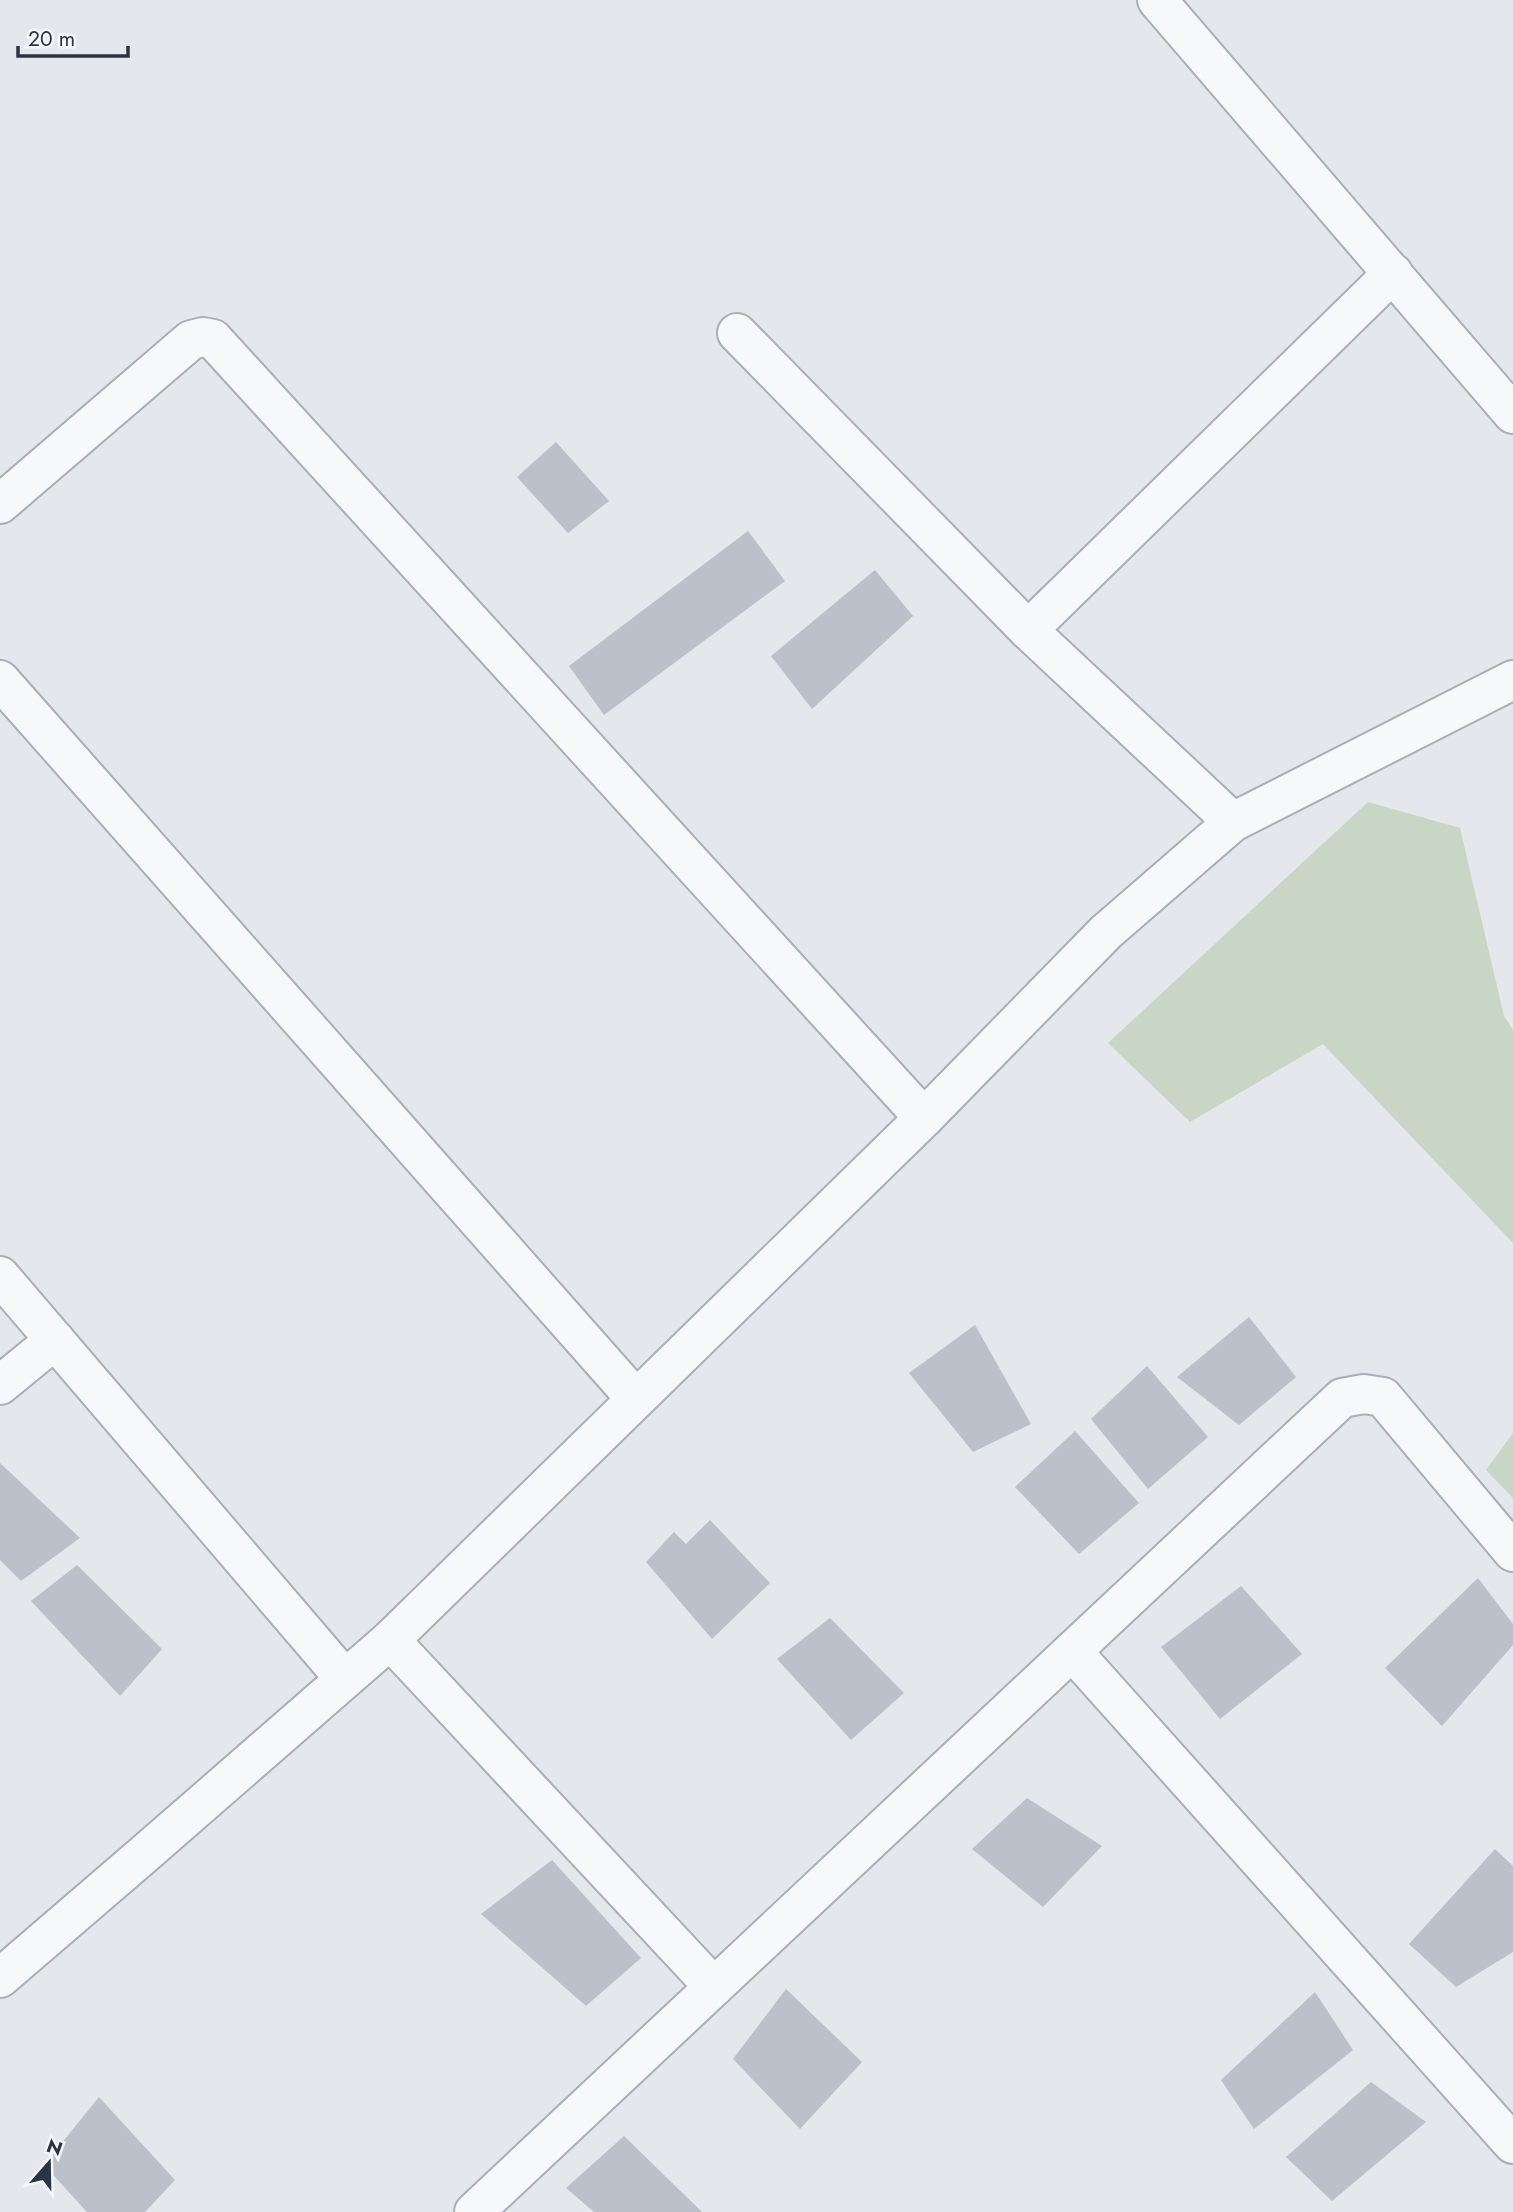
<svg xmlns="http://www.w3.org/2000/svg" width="1513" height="2212" font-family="Jost,sans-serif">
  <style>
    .green { fill: #c9d6c5 }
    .building { fill: #bbc0ca }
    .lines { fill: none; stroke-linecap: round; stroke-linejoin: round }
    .minor-casing { stroke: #a9aeb7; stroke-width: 42 }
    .minor { stroke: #f7f8fa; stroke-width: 38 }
  </style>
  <rect width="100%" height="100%" fill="#e4e7ec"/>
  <g class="green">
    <path d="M1368,802L1460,828L1504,1016L1513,1030V1243L1323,1044L1190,1122L1108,1043Z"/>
    <path d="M1513,1433V1498L1486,1470Z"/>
  </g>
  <g class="building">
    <path d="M556,442L609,501L568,533L517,477Z"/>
    <path d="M748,531L785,581L604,715L569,666Z"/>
    <path d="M875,570L913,616L812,709L771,656Z"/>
    <path d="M1249,1317L1296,1377L1239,1425L1177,1377Z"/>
    <path d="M975,1325L1031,1424L973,1452L909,1373Z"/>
    <path d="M1147,1366L1208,1437L1148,1489L1091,1419Z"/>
    <path d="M1075,1431L1139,1503L1079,1554L1015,1487Z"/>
    <path d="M0,1463L80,1538L21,1581L0,1560Z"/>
    <path d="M710,1520L770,1583L712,1639L646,1562L674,1532L686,1544Z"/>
    <path d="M77,1565L162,1649L120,1696L31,1601Z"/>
    <path d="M1478,1578L1513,1624V1645L1442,1726L1385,1668Z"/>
    <path d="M1241,1586L1302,1654L1220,1719L1161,1647Z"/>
    <path d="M830,1618L904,1693L851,1740L777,1659Z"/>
    <path d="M1027,1798L1102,1846L1043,1907L972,1849Z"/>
    <path d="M1495,1849L1513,1866V1952L1456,1987L1409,1944Z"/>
    <path d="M552,1860L641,1958L586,2006L481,1914Z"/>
    <path d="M786,1989L862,2062L800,2129L733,2059Z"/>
    <path d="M1315,1992L1353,2050L1254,2129L1221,2080Z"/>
    <path d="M1371,2082L1426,2122L1332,2201L1286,2157Z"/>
    <path d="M99,2097L175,2180L145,2212H87L44,2165Z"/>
    <path d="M624,2136L702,2212H594L566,2188Z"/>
  </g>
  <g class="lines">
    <defs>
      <g id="minor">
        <path d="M1157,0L1513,414"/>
        <path d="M737,333L1028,630L1233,822"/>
        <path d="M0,504L191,340L203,337L213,339L924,1118"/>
        <path d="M1028,630L1393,273"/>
        <path d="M0,680L636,1399"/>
        <path d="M0,1276L345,1679"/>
        <path d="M0,1385L55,1340"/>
        <path d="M390,1640L714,1987"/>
        <path d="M1072,1651L1513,2144"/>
        <path d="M0,1978L142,1856L390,1640L924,1118L1106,932L1233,822L1513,680"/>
        <path d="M474,2212L1342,1398L1364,1394L1383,1397L1513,1552"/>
      </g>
    </defs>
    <use href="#minor" class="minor-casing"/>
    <use href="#minor" class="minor"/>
  </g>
  <g transform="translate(49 2163) rotate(20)" stroke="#f4f6f9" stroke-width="5" paint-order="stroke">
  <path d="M0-5L12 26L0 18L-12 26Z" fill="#2b3445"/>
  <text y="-10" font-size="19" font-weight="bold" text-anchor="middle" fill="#2b3445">N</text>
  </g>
  <path d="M18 46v10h110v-10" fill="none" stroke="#2b3445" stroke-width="3.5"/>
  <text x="28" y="46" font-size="21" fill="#2b3445" stroke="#f4f6f9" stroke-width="5" paint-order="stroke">20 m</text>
</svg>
